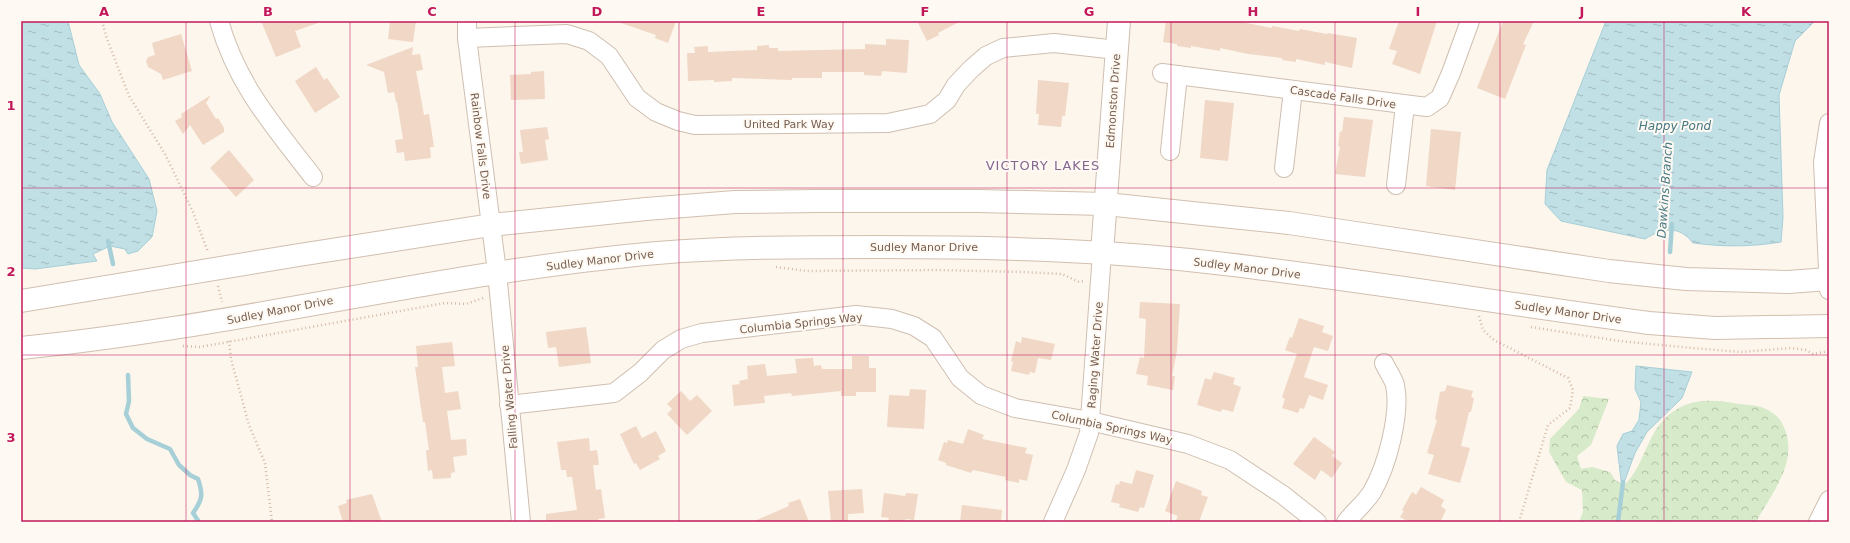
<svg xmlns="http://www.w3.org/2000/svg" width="1850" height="543" font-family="'DejaVu Sans',sans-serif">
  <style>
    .forest { fill: url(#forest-crowns) }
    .water { fill: url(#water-ripples); stroke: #a7cfd7 }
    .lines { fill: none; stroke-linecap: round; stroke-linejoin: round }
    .stream { stroke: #a7cfd7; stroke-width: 4.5 }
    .building { fill: #f1d7c5 }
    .minor-casing { stroke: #cfbfb1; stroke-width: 20 }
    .tertiary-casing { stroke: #cfbfb1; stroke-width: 24 }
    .secondary-casing { stroke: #d2bfaf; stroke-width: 24 }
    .path { stroke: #d6baa7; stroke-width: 2.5; stroke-dasharray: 1 3; stroke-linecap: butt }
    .minor { stroke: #fff; stroke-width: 18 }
    .tertiary { stroke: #fff; stroke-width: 22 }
    .secondary { stroke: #fff; stroke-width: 22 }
    .grid { fill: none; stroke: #c2185b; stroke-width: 1; stroke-opacity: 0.55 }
    .labels { text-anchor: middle; stroke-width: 4; stroke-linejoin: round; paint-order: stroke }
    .street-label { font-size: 11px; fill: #785e4f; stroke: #fefaf3 }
    .water-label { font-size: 12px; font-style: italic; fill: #467783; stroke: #fefaf3 }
    .quarter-label { font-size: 13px; letter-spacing: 1px; fill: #856792; stroke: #fefaf3 }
    .neatline { fill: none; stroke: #c2185b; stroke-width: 1.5 }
    .grid-label { font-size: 13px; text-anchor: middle; font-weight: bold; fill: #c2185b }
  </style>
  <defs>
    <pattern id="forest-crowns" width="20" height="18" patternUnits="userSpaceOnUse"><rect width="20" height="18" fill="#d7eaca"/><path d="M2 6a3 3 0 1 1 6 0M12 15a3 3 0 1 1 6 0" fill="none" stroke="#b3c1a6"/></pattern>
    <pattern id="water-ripples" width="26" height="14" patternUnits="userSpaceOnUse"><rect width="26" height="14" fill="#c0e0e6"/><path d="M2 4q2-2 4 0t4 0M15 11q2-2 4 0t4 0" fill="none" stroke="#a1b9bd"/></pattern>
  </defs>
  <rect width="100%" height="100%" fill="#fcf6ec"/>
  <path class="forest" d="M1583,396L1609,399L1591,445L1577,456L1581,469L1592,467L1610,472L1615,480L1624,485C1647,464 1646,427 1677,409C1696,398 1718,400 1739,404C1747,405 1759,405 1766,409C1777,415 1781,419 1785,430C1798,463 1771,494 1756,522H1579L1583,512L1582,490L1566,482L1549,452L1550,439L1579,409Z"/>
  <g class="water">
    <path d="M21,21H68L79,65L100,94L112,122L149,179L157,211L152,237L138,251L128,254L125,249L110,246L93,254L97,261L35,269L21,268Z"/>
    <path d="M1606,21H1815L1795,41L1779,95L1783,217L1781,242C1749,247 1724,247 1693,243C1679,225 1663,228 1645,239L1561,221L1545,204L1547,170Z"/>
    <path d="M1636,366L1692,372L1682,398L1647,432L1635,453L1622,488L1617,446L1623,434L1632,431L1639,420L1641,402L1635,389Z"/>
  </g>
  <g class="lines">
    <g class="stream">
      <path d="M108,241L113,264"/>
      <path d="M1670,252L1672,224"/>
      <path d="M128,375L129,401L126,414L133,428L147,439L170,449L179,465L190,475L198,479C203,494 203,499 193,513L199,522"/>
      <path d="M1618,522L1623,482"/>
    </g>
  </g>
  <g class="building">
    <path d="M261,21H317L318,23L295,31L301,47L276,57Z"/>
    <path d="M390,21H416L413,42L388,39Z"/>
    <path d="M621,21H676L668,43L655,38L656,35L621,23Z"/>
    <path d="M917,21H961L938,33L939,35L927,41Z"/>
    <path d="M1166,21H1236L1272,28V26L1299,31L1300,29L1327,34L1328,33L1357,38L1352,68L1325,62V65L1296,59V62L1282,60V58L1248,54L1220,48V51L1191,46V48L1177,46V44L1163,42Z"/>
    <path d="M1399,21H1437L1420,74L1392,64L1397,51L1389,49Z"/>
    <path d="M1503,21H1534L1523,44L1526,45L1505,99L1477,88Z"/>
    <path d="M181,34L192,71L163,80L161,74L148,67L146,61L148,57L155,55L152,43Z"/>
    <path d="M886,39L909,40L907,73L882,71L881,76L864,75V72H822V78H792V80L732,78V81L714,82V80L688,81L687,53H695L694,47L708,46V52L757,50V46L769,45V48H778V51L865,49V44L886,45Z"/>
    <path d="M413,47L412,55L420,54L423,70L416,71L424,115L429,114L434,147H430L431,158L405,161L404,152L397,153L395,140L403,139L397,102H396L394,92L388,93L384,72L366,65Z"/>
    <path d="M316,67L324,80L327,78L340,97L315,113L295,81Z"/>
    <path d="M544,71L545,99L511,100L510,75L531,74V72Z"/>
    <path d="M1038,80L1069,83L1065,116H1062L1061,127L1038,125L1039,114H1036Z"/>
    <path d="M211,95L206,103L216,119L218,118L224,128V132L203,145L190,125L183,134L175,121L182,117L181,114Z"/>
    <path d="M1205,100L1234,103L1228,161L1200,158Z"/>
    <path d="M1344,117L1373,120L1365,177L1335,174L1340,147L1338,146L1340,131L1342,132Z"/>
    <path d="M547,127L549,139L545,140L548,160L521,164L519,152H523L520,130Z"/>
    <path d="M1431,129L1461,132L1455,190L1426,186Z"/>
    <path d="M229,150L254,180L236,197L210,168Z"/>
    <path d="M1140,302L1180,304L1177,351L1172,376H1175L1173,390L1147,385L1148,376L1136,374L1140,357L1144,358L1146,319L1139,318Z"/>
    <path d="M1299,318L1324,326L1322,332L1333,336L1328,351L1314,347L1304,377L1328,385L1323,400L1309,395L1304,409L1300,408L1298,413L1282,408L1285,399L1282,397L1297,354L1285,350L1290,337L1292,338Z"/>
    <path d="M586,327L591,363L559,367L556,347L548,348L546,332Z"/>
    <path d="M1022,337L1055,344L1051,360L1038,358L1035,373L1030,372L1029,375L1011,371L1013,362L1011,361L1016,341L1021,343Z"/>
    <path d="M452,342L455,366L442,367L445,393L458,391L461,409L447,411L451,440L466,439L467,455L453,457L455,472L451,473V478L433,479L432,470L428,471L426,450H429L425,422H423L415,367H418L416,346Z"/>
    <path d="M852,356H869V368H876V392H856V396H841V391L792,396L791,393L764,396L765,403L734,406L732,385L740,384L739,381L748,379L747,366L765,364L767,376L797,373L795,359L813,358L814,366L821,365L822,369H852Z"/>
    <path d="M1214,372L1235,378L1233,384L1241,387L1233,412L1222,409L1221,412L1197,405L1205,378L1211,380Z"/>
    <path d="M1447,385L1473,391L1471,397L1474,398L1471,412H1469L1461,446L1470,448L1460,483L1428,474L1434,455L1427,453L1437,420L1435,419L1440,392L1445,391Z"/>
    <path d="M910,389L926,390L924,429L887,427L889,395L909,396Z"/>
    <path d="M681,391L690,401L697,395L712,411L687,435L667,414L672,409L667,404Z"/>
    <path d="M636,426L642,438L656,431L666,451L658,456L660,459L640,470L636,463L634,464L620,434Z"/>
    <path d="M968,429L984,435L982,439L1027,448L1025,453L1033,455L1027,481L1019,479V483L1005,480L1006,477L973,470L971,473L946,465V463L938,460L944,442L947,443L948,440L963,444Z"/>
    <path d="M1314,437L1335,452L1332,456L1342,463L1332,478L1321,470L1315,480L1293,464Z"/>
    <path d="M589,438L590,451L597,450L599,465H593L596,490L601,489L605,518L598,519L599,522H546V514L577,510L572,477H567L566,470H561L557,442Z"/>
    <path d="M1136,470L1154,475L1144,508L1140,507L1138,512L1119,507L1120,504L1111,502L1116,484L1119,485L1120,481L1132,484Z"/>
    <path d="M1176,481L1202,491L1201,495L1208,497L1199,522H1175L1178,516L1165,511Z"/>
    <path d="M1421,487L1444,500L1441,506L1446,510L1440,522H1409L1400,517L1404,511L1402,510L1412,492L1416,495Z"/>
    <path d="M862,489L864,513L848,514V522H831L828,491Z"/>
    <path d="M884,493L905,496L906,493L918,494L914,520L906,519L905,522H888L889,518L881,517Z"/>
    <path d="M372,494L382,522H343L338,506L347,503L346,500Z"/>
    <path d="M800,499L809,522H752L789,506L788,503Z"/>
    <path d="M962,505L1002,510L1001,522H960Z"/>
  </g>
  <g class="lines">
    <defs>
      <g id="minor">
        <path d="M219,21C237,85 273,125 313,177"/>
        <path d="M467,21V38L497,272L521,522"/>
        <path d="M467,38L567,34L589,41L609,56L637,98L656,112L678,121L695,125L888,123L930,114L947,100L956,85L971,69L986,56L1003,48L1054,43L1117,50"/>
        <path d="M1162,73L1427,107L1440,98L1451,73L1470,21"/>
        <path d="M1829,123L1823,162L1829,290"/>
        <path d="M1170,151L1178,75"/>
        <path d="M1284,168L1293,90"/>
        <path d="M1396,185L1405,105"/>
        <path d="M509,405L614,393L640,373L663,350L681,339L702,333L856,315L892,319L914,326L933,338L960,378L981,395L1015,408L1090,421L1188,444L1230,460L1283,495L1317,522"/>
        <path d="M1053,522L1076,470L1089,433L1102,253"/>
        <path d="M1346,522C1354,512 1365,503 1372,492C1387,466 1401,414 1395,385C1393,378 1387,370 1384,363"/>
        <path d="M1818,522L1829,500"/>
      </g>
      <path id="tertiary" d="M1102,253L1119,21"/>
      <g id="secondary">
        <path d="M21,301L299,255L491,225L646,209L735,202L817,201H979L1106,204L1289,223L1609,271L1686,279L1788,282L1829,279"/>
        <path d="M21,348C235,327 442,272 657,253C730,247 805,247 879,247C995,247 1110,250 1225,264C1367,281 1508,304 1649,323L1715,328L1829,326"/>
      </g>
    </defs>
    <use href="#minor" class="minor-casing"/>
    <use href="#tertiary" class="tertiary-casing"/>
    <use href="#secondary" class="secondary-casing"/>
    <g class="path">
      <path d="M102,21L107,39L129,96L165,154L193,212L208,252"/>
      <path d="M776,267L807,271L938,270L1023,272L1062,274L1079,282L1084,281"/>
      <path d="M218,286L222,302"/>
      <path d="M1479,316L1483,330L1494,340L1568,378L1573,390L1570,408L1548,425L1519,522"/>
      <path d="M1531,327L1619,341L1693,348L1741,352L1791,348L1806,350L1813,354L1829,351"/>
      <path d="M229,341L231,359L249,425L265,463L272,522"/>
      <path d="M183,346L200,347L445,303L466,304L483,298"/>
    </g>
    <use href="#minor" class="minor"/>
    <use href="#tertiary" class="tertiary"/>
    <use href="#secondary" class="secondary"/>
  </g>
  <path class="grid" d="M186,21V522M350,21V522M515,21V522M679,21V522M843,21V522M1007,21V522M1171,21V522M1335,21V522M1500,21V522M1664,21V522M21,188H1829M21,355H1829"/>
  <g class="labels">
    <g class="street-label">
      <text transform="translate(1343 97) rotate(8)" y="4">Cascade Falls Drive</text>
      <text transform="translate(1113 101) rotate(-86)" y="4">Edmonston Drive</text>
      <text x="789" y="128">United Park Way</text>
      <text transform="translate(481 146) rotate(83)" y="4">Rainbow Falls Drive</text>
      <text x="924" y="251">Sudley Manor Drive</text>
      <text transform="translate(600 260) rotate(-7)" y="4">Sudley Manor Drive</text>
      <text transform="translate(1247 268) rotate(7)" y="4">Sudley Manor Drive</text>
      <text transform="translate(280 310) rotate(-11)" y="4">Sudley Manor Drive</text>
      <text transform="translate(1568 312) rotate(8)" y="4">Sudley Manor Drive</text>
      <text transform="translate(801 323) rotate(-6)" y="4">Columbia Springs Way</text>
      <text transform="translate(1095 355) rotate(-86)" y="4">Raging Water Drive</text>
      <text transform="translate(509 397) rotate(-95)" y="4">Falling Water Drive</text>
      <text transform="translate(1112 427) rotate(12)" y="4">Columbia Springs Way</text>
    </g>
    <g class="water-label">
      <text x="1675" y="130">Happy Pond</text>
      <text transform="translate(1665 190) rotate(-86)" y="4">Dawkins Branch</text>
    </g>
    <g class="quarter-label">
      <text x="1043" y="170">VICTORY LAKES</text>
    </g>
  </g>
  <rect width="1850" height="543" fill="none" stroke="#fefaf3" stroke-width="44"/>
  <rect x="22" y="22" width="1806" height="499" class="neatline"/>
  <g class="grid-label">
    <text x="104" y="16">A</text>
    <text x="268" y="16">B</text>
    <text x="432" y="16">C</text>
    <text x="597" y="16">D</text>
    <text x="761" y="16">E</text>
    <text x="925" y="16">F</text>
    <text x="1089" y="16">G</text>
    <text x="1253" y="16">H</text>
    <text x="1418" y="16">I</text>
    <text x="1582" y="16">J</text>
    <text x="1746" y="16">K</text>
    <text x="11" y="110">1</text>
    <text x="11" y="276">2</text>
    <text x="11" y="442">3</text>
  </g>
</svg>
